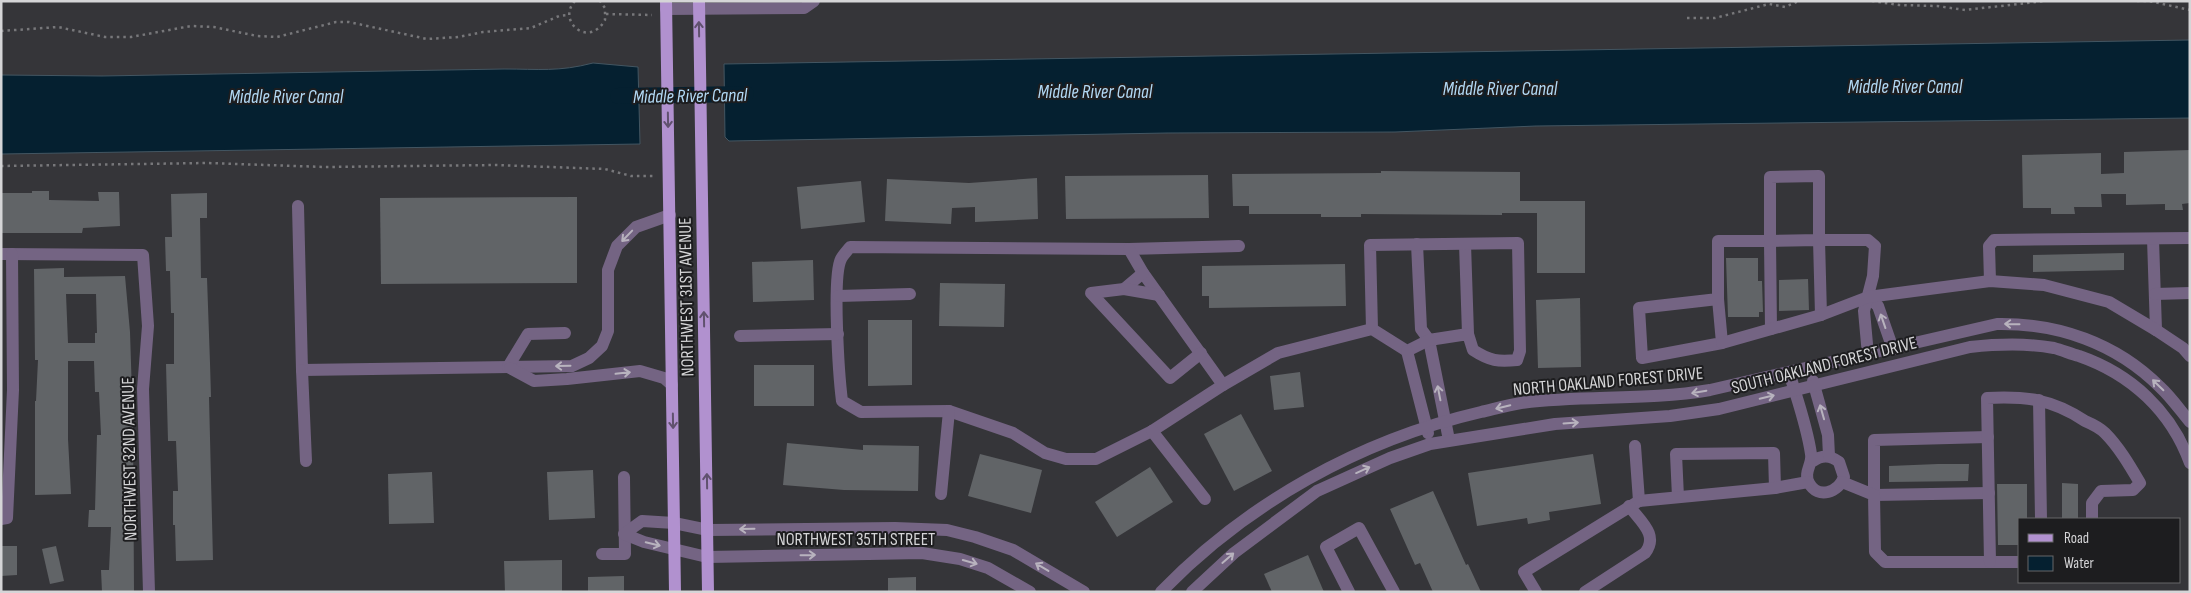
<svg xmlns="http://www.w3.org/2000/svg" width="2191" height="593" font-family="'Sofia Sans Condensed',sans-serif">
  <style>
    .water { fill: #052030; stroke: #435662 }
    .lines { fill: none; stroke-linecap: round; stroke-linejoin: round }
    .canal { stroke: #052030; stroke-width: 16 }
    .building { fill: #616467; fill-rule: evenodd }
    .path { stroke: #77777a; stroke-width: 2.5; stroke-dasharray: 2.5 4; stroke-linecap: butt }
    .minor { stroke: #746483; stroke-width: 12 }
    .major { stroke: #b191cf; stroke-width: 12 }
    .oneway { stroke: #60516e }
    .oneway2 { stroke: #b8b3be }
    .labels { text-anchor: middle; stroke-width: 4; stroke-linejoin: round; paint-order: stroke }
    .street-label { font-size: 18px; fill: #d5d5d7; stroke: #1d1d1f }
    .water-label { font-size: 19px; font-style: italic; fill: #b2d9f5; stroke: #1d1d1f }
  </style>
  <rect width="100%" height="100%" fill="#353539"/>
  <g class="water">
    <path d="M2190,40V118L1536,126L1395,132L1167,133L729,141L725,137L724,64Z"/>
    <path d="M593,63L638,67L640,144L1,154V75L102,76L504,69C538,69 559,72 593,63Z"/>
  </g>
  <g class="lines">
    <path class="canal" d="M618,96L746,94"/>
  </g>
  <g class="building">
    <path d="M2190,150V203L2182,204L2183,210H2165V204L2126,205V194H2101L2102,207H2074L2075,214H2051V208H2023L2022,155L2101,153V174L2124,173V152Z"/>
    <path d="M1381,171L1520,172V201H1585V273H1537V213H1502V215L1361,214V217H1321V214H1249V206H1233L1232,174L1381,173Z"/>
    <path d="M1208,175L1209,218L1066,219L1065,176Z"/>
    <path d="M1037,178L1038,219L975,222V207L952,208L951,224L885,221L887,179L969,183Z"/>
    <path d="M861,181L865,222L801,229L797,187Z"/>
    <path d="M32,191H49V200L99,201L98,192H119L120,226L83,228L82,233H1V193H32Z"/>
    <path d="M207,193V218H200L201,278H207L210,363L211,397H209L213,560L176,561L175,525H173V491H178L176,441H168L166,364H174V313H171L170,271H166L165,237H172L171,194Z"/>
    <path d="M577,197V283L381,284L380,198Z"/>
    <path d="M2124,253V270L2033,272V255Z"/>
    <path d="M1726,258H1758V281H1762L1763,312H1759V317H1728Z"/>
    <path d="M813,260L814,300L753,302L752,262Z"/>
    <path d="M1345,264L1346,306L1209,308V296H1202V266Z"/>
    <path d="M64,268V277L125,276L130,332L133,425L134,592H102L101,570H109L111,527H88L89,510H95L97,435H101L99,392H95L94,361H68V439L71,494L35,495V401H36L38,360H35L34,269ZM66,294H96L97,333H95V343H68Z"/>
    <path d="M1808,279L1809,310L1779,311V280Z"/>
    <path d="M940,283L1005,284L1004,327L939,326Z"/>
    <path d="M1580,298L1581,367L1538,368L1536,300Z"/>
    <path d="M868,320H912V385L868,386Z"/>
    <rect x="754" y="365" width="60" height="41"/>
    <path d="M1300,372L1304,407L1274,410L1270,376Z"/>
    <path d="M1241,414L1272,471L1234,491L1204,434Z"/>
    <path d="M787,443L863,450V445L919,446L918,491L844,490L783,485Z"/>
    <path d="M980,454L1042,470L1031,513L968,496Z"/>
    <path d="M1593,454L1601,504L1549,512L1550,520L1528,524L1527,518L1477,526L1468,473Z"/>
    <path d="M1938,464H1969L1968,481L1889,482V466Z"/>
    <path d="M1150,467L1173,502L1117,537L1095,502Z"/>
    <path d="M593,470L595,518L549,520L547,472Z"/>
    <path d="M432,472L434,523L389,524L388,474Z"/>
    <path d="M2062,483L2078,484V519H2062Z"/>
    <path d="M1997,484H2027V519H2020V545H1998Z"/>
    <path d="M1433,491L1466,565L1468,564L1481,592H1433L1420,563L1415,565L1390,509Z"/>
    <path d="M1,546H17V575L1,576Z"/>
    <path d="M56,546L64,581L50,584L42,549Z"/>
    <path d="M1308,555L1324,592H1272L1264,574Z"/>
    <path d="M562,560V591L505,592L504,561Z"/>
    <path d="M624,576V592H588V577Z"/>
    <path d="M916,577V592H888V578Z"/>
  </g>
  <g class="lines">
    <g class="path">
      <path d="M575,1C556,21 589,49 605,20V8L600,1"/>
      <path d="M1872,1L1899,5L1937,6L1965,10L2045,1"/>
      <path d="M2137,1H2149L2190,10"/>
      <path d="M606,14L652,15"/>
      <path d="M1687,18H1715L1769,4L1785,7L1799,1"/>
      <path d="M1,31L58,27L105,37H131L191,26L214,27L257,36L277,37L336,22H349L427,39L458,37L483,32L531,28L559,16L569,15"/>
      <path d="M1,166L207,163L325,167L496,165L605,169L631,176H656"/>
    </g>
    <g class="minor">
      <path d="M666,9L804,8L814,1"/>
      <path d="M298,206L302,370L572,366L589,358L602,346L608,331V270L617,246L636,227L670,215"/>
      <path d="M2153,239L2156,330"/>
      <path d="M1417,244L1421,329L1429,340L1449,440"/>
      <path d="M1465,244L1468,334"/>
      <path d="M1239,246L1129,249L850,247C848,250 843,255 841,259C832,277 839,377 842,401L861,412L949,411L1013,433L1045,453L1066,459H1096L1152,431L1223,385L1278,353L1372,329L1407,351L1429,340L1468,334L1473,350C1490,361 1498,362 1517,360L1520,351L1518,243L1370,245L1372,329"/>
      <path d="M1129,249L1143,273L1223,385"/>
      <path d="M1,254L143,255L148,326L143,389L149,592"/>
      <path d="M1143,273L1124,289L1091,293L1170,378L1201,353"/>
      <path d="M1990,281L1989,246L1994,240L2190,238"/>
      <path d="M1124,289L1159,295"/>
      <path d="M2155,294L2190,293"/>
      <path d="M838,296L910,294"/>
      <path d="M1868,297L1878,306L1893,349"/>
      <path d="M1718,299L1722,343L1642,358L1639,308L1718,299V241H1770L1771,329"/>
      <path d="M1821,315L1819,240L1770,241V177L1819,176V240H1868L1875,246L1873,276L1864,311L1868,355"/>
      <path d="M740,336L838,334"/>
      <path d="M1722,343L1821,315L1868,297L1990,281L2044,285L2109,302L2156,330L2183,348L2190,356"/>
      <path d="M1407,351L1428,433"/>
      <path d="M508,367L528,334L565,333"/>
      <path d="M510,368L534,381L567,379L640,371L664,378L672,385"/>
      <path d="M302,370L306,461"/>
      <path d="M1789,372C1797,399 1807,426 1811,454C1813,464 1803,472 1809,483C1818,500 1839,492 1844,477L1839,462C1830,455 1822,455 1813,461"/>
      <path d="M1813,381L1828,435L1829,456"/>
      <path d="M2039,400L2041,519"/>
      <path d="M1152,431L1205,499"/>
      <path d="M1988,437L1874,440V495L1989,493"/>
      <path d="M1635,446L1639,501"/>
      <path d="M1842,482L1874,495L1875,552L1885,562H2020"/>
      <path d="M941,494L949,411"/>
      <path d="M1678,497L1676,454L1774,453L1775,488"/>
      <path d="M1,519L7,518L13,390L12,254"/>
      <path d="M602,554H625L624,477"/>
      <path d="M1990,562L1987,398C2026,396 2052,399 2085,421C2092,424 2100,428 2105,433C2119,447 2130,466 2140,483L2133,490L2101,491L2092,503V519"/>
      <path d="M1030,592L988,568L960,559L922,553L707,557L644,542L624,534L642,521L674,523L708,530L895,528L947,530L975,537L1013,550L1084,592"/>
      <path d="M1161,592C1247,503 1360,440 1481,412C1494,409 1508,405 1521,403C1584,395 1647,401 1710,390L1997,324C2058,323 2116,343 2160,387C2171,397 2180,410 2190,422"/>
      <path d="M1192,592L1234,553L1317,491L1390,458L1430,444L1555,424L1670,416L1719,409L1970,347C1998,344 2027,343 2054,348C2062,350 2071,354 2079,356C2131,374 2171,411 2190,463"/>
      <path d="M1349,592L1326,547L1359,528L1394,592"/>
      <path d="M1536,592L1524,572L1639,501L1775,488L1808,482"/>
      <path d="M1585,592L1645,553C1659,535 1641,522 1629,506"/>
    </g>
    <g class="major">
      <path d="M666,1L675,592"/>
      <path d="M699,1L708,592"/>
    </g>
  </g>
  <defs><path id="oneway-shaft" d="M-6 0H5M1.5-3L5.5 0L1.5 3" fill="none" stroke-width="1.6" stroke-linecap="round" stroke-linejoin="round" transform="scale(1.25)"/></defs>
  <g class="oneway">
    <use href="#oneway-shaft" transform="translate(699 29) rotate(-91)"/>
    <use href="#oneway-shaft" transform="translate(668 120) rotate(89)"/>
    <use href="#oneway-shaft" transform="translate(704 319) rotate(-91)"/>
    <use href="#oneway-shaft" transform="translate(673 421) rotate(89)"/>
    <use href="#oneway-shaft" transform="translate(707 481) rotate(-91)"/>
  </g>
  <g class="oneway2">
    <use href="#oneway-shaft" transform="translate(627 236) rotate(134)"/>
    <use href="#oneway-shaft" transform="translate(1883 321) rotate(-109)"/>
    <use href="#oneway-shaft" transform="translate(2012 324) rotate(-179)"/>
    <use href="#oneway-shaft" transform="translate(563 366) rotate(179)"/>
    <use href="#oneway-shaft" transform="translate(623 373) rotate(-6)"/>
    <use href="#oneway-shaft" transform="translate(2158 385) rotate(-136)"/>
    <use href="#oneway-shaft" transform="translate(1699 392) rotate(170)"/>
    <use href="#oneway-shaft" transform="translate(1439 393) rotate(-101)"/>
    <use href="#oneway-shaft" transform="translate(1767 397) rotate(-13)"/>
    <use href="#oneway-shaft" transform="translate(1503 407) rotate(167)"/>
    <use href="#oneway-shaft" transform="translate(1822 412) rotate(-106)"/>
    <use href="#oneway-shaft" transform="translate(1571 423) rotate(-4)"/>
    <use href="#oneway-shaft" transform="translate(1363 470) rotate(-24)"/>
    <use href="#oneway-shaft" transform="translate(747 529) rotate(179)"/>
    <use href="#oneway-shaft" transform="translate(653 544) rotate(14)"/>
    <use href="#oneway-shaft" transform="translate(808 555) rotate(-1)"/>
    <use href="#oneway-shaft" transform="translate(1228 558) rotate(-41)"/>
    <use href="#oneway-shaft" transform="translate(970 562) rotate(16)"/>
    <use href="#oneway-shaft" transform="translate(1042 567) rotate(-149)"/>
  </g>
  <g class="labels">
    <g class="street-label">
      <text transform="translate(686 297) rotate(-91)" y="6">NORTHWEST 31ST AVENUE</text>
      <text transform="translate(1824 365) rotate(-14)" y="6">SOUTH OAKLAND FOREST DRIVE</text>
      <text transform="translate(1608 381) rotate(-5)" y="6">NORTH OAKLAND FOREST DRIVE</text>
      <text transform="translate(129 459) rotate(-91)" y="6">NORTHWEST 32ND AVENUE</text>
      <text x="856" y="545">NORTHWEST 35TH STREET</text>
    </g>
    <g class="water-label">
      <text x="1905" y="93">Middle River Canal</text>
      <text x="1500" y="95">Middle River Canal</text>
      <text x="1095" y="98">Middle River Canal</text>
      <text transform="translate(690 95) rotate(-1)" y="7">Middle River Canal</text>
      <text x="286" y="103">Middle River Canal</text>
    </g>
  </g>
  <rect width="2191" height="593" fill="none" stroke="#d5d5d7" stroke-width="5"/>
  <rect x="2018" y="518" width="162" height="65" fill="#1d1d1f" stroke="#676769"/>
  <rect x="2028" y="534" width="25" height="8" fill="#b191cf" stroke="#676769"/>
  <text x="2064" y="543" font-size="15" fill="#d5d5d7">Road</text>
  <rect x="2028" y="556" width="25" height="15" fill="#052030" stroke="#676769"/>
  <text x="2064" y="568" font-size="15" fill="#d5d5d7">Water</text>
</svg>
